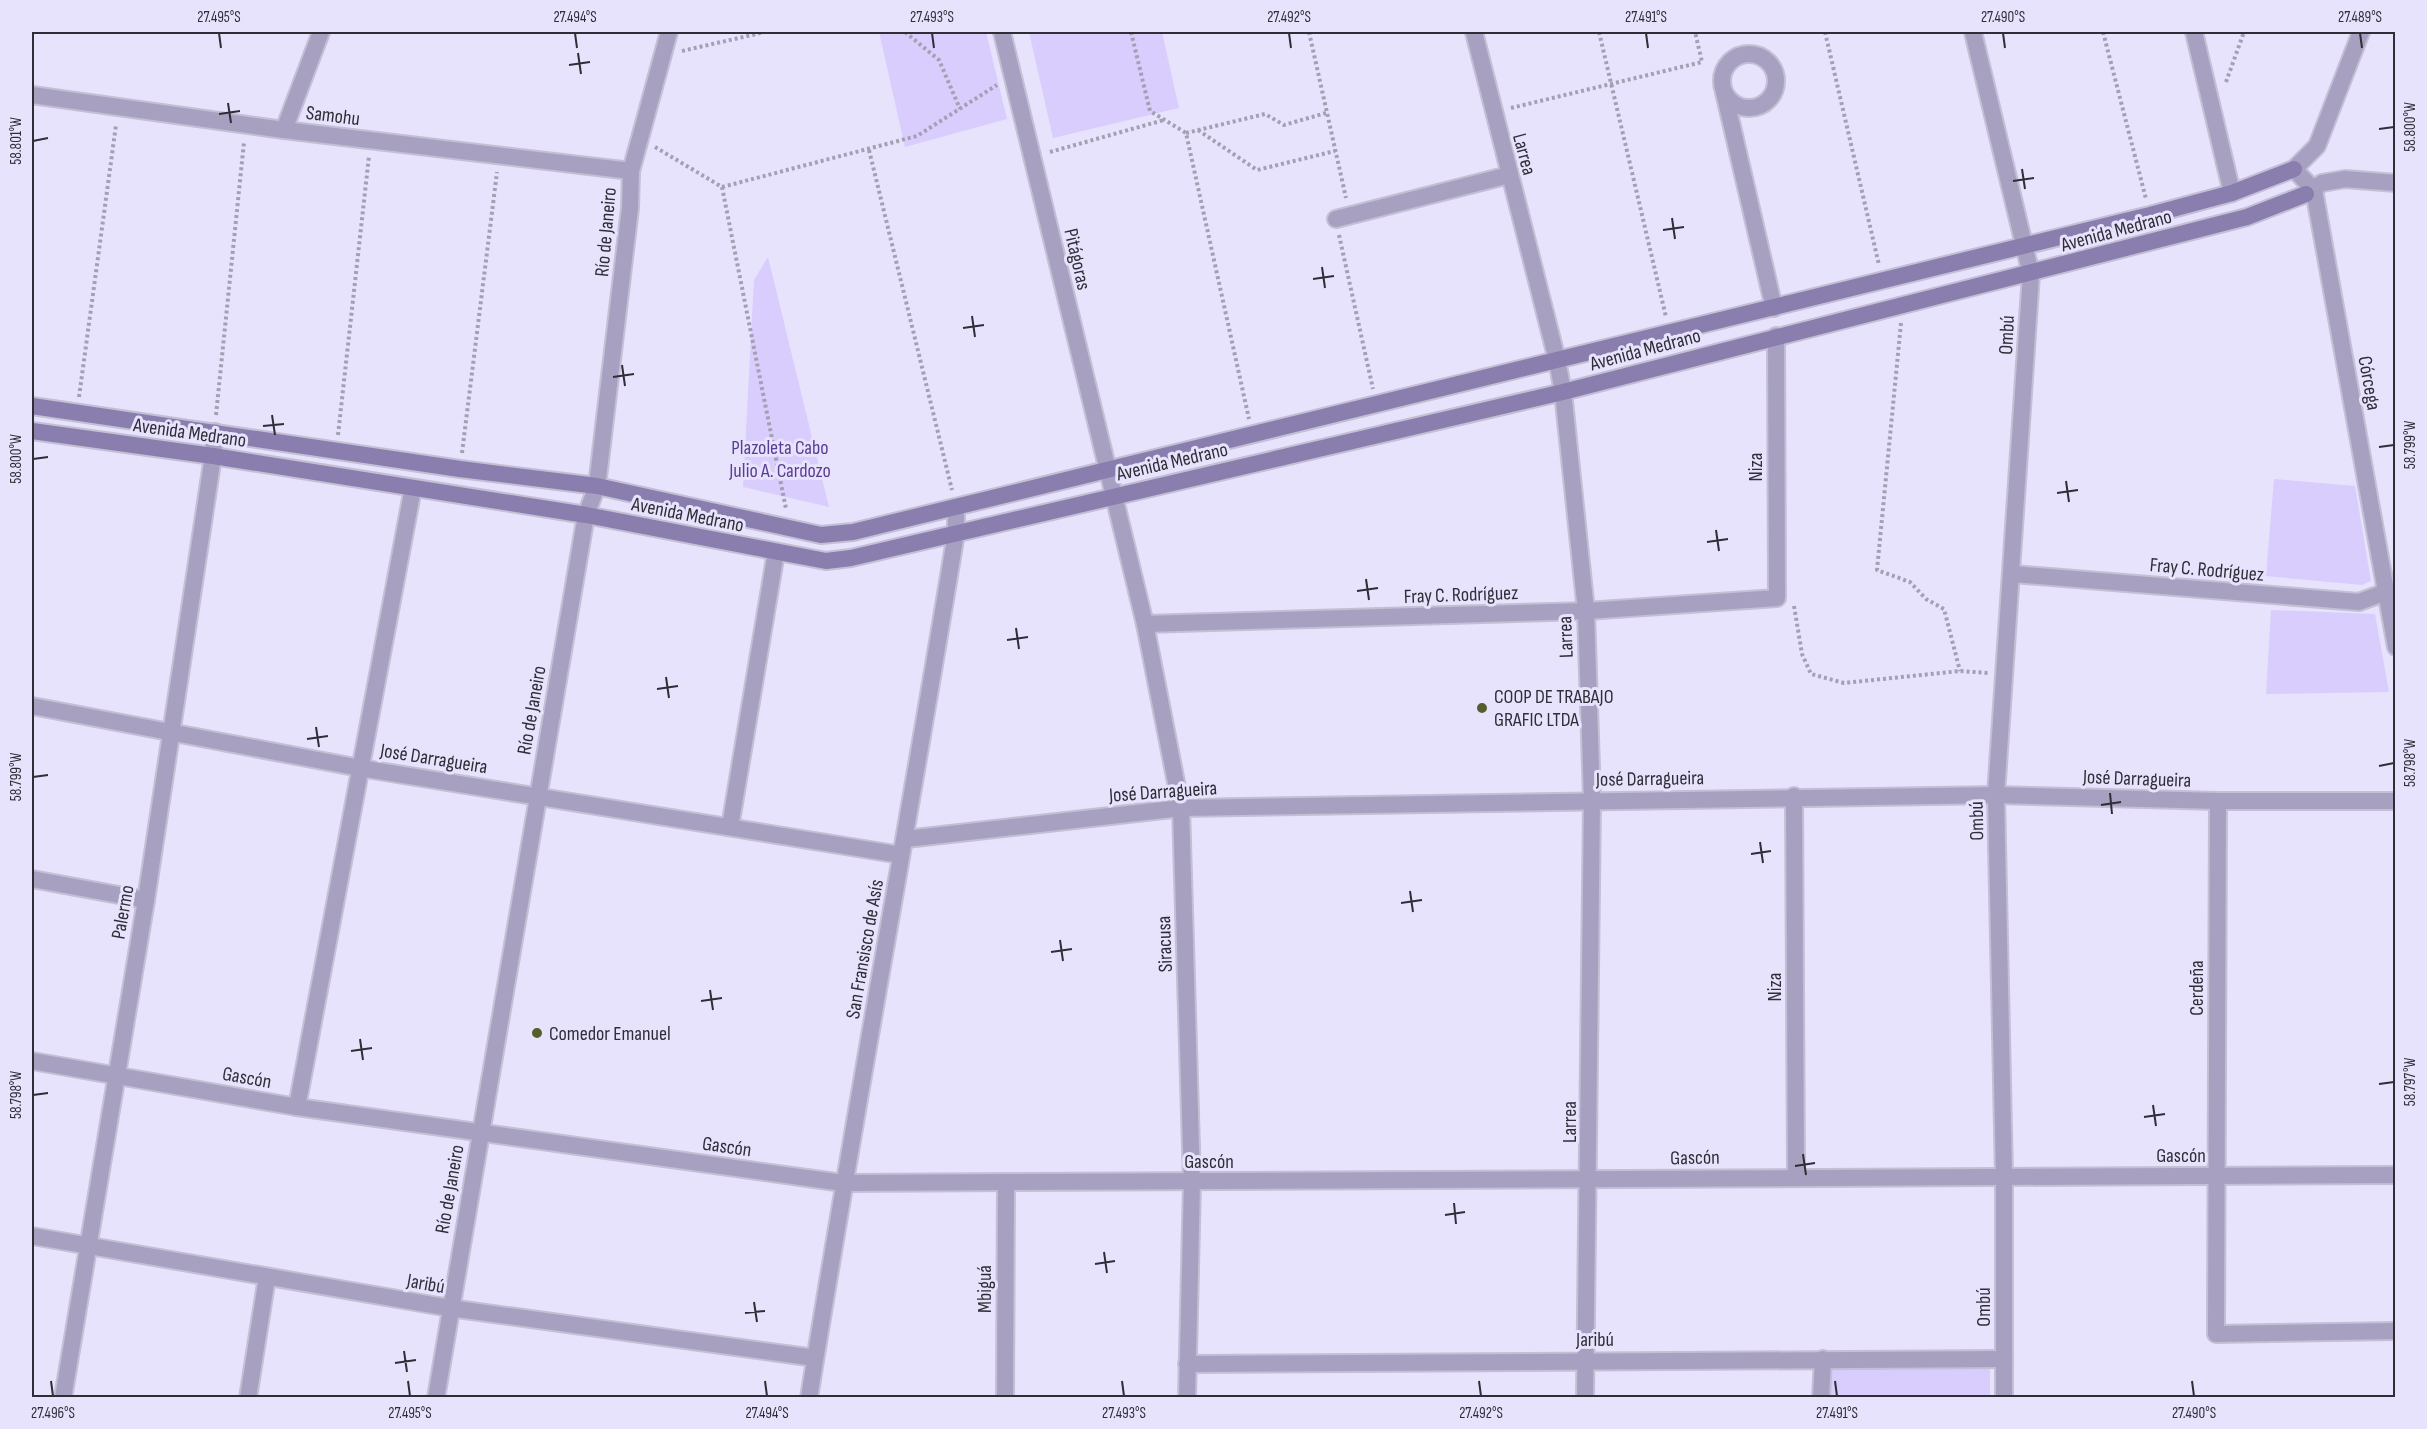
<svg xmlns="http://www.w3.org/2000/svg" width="2427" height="1429" font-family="'Sofia Sans Condensed',sans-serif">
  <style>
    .park { fill: #d8cdfc }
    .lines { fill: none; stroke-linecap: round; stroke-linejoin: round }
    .minor-casing { stroke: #c3bfd5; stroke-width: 20 }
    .tertiary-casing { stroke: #c3bfd5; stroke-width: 20 }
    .secondary-casing { stroke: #c3bfd5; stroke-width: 20 }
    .path { stroke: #a4a0b4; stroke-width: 4; stroke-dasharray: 3 3; stroke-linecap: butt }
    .minor { stroke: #a8a0c1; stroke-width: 16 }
    .tertiary { stroke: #a8a0c1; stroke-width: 16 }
    .secondary { stroke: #897ead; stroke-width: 16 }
    .ticks { fill: none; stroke: #302d37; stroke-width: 2 }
    .poi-dot { fill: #565c2b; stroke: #e8e3fd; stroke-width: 2 }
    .labels { text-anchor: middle; stroke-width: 6; stroke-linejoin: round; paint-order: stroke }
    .street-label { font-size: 20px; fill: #302d37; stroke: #e8e3fd }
    .park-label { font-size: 20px; fill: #593d92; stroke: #e8e3fd }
    .poi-label { font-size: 20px; fill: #302d37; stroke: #e8e3fd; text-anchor: start }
    .neatline { fill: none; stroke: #302d37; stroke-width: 2 }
    .ticks-label { font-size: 15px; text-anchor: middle; fill: #302d37 }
  </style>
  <rect width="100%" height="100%" fill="#e8e3fd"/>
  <g class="park">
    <path d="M879,32H986L1007,119L905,147Z"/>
    <path d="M1029,32H1162L1179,108L1053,138Z"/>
    <path d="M768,257L829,507L743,487L754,280Z"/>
    <path d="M2274,479L2355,486L2371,581L2362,585L2266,576Z"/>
    <path d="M2271,610L2375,614L2389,692L2266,694Z"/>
    <path d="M1831,1366L1990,1369V1397L1830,1398Z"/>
  </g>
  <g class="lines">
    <defs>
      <g id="minor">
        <path d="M1002,32L1145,624L1181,808L1192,1182L1187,1398"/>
        <path d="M1474,32L1557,360L1563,392L1586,611L1592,800L1585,1398"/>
        <path d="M1973,32L2031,274L1996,795L2004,1177V1398"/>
        <path d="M2194,32L2232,193"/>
        <circle cx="1749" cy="81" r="27"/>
        <path d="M1724,92L1774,308"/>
        <path d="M32,95L284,130L631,171"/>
        <path d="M284,130L321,32"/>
        <path d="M2294,169L2314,190L2396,647"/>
        <path d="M1336,219L1509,175"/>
        <path d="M597,486L630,208L631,171L669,32"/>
        <path d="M2013,574L2359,602L2386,592H2396"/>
        <path d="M1145,624L1586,611L1777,598L1776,336"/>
        <path d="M32,706L360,768L901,855"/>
        <path d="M1794,796L1796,1177"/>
        <path d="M2218,801L2216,1334L2396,1331"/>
        <path d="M730,827L776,552"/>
        <path d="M906,839L1181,808L1996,795L2218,801H2396"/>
        <path d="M32,879L146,900"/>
        <path d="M32,1061L297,1107L843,1183L2396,1175"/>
        <path d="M297,1107L413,488"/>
        <path d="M32,1236L450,1308L815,1358"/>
        <path d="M1187,1364L2004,1359"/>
        <path d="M63,1398L146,900L213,456L215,432"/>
        <path d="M248,1398L267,1277"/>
        <path d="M1005,1398L1006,1182"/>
        <path d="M1821,1398L1823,1359"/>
      </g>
      <g id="tertiary">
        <path d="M2294,169L2317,146L2361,32"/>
        <path d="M2306,194L2322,183L2345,179L2396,183"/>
        <path d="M436,1398L586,515L597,486"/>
        <path d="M809,1398C855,1109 909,822 956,533V507"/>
      </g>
      <g id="secondary">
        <path d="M32,406L460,469L597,486L821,535L853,532L2150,215L2232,193L2294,169"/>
        <path d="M32,431L213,456L586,515L826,561L851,558L1563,392L2247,217L2306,194"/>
      </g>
    </defs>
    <use href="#minor" class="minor-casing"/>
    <use href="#tertiary" class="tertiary-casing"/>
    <use href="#secondary" class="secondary-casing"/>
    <g class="path">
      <path d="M905,32L939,60L960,109"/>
      <path d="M1131,32L1150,111L1186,133L1249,419"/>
      <path d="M1309,32L1346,198"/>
      <path d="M1599,32L1666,317"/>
      <path d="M1825,32L1879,265"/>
      <path d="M2103,32L2146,199"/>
      <path d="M682,51L765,32"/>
      <path d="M2226,82L2244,32"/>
      <path d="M1511,108L1702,62L1695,32"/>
      <path d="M1198,130L1257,170L1335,151"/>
      <path d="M1186,133L1265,114L1284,125L1326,113"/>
      <path d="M655,147L722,187L786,509"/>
      <path d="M869,150L952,490"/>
      <path d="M1050,152L1164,120"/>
      <path d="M722,187L917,136L997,85"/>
      <path d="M1339,235L1373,389"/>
      <path d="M1901,323L1877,570L1910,582L1926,599L1944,609L1960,671"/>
      <path d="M79,397L116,125"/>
      <path d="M216,415L244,142"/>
      <path d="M338,435L369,156"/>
      <path d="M462,453L497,172"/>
      <path d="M1794,606L1802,654L1811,674L1844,683L1960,671L1988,673"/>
    </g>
    <use href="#minor" class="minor"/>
    <use href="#tertiary" class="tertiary"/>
    <use href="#secondary" class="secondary"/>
  </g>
  <path class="ticks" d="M219,33L221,48M575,33L577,48M932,33L934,48M1289,33L1291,48M1646,33L1648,48M2003,33L2005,48M2360,33L2362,48M578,53L581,74M569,65L590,62M228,103L231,123M219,114L240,111M2379,129L2394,127M33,141L48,138M2022,169L2025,189M2013,181L2034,178M1672,218L1675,239M1663,230L1684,227M1322,267L1325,288M1313,279L1334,276M972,316L975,337M963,328L984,325M622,365L625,386M613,377L634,374M272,415L275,435M263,426L284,424M2379,447L2394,445M33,459L48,457M2066,481L2069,502M2057,493L2078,490M1716,530L1719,551M1707,542L1728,539M1366,579L1369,600M1357,591L1378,588M1016,628L1019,649M1007,640L1028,637M666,677L669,698M657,689L678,686M316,727L319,747M307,739L328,736M2379,766L2394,763M33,777L48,775M2110,793L2112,814M2101,805L2121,802M1760,842L1763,863M1751,854L1771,851M1410,891L1413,912M1401,903L1422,900M1060,940L1063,961M1051,952L1072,949M710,990L713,1010M701,1001L722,998M360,1039L363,1060M351,1051L372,1048M2379,1084L2394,1082M33,1095L48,1093M2153,1105L2156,1126M2144,1117L2165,1114M1803,1154L1806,1175M1795,1166L1815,1163M1454,1203L1456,1224M1445,1215L1465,1212M1104,1252L1107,1273M1095,1264L1115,1261M754,1302L757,1322M745,1313L765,1311M404,1351L407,1372M395,1363L416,1360M51,1381L53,1396M408,1381L410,1396M765,1381L767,1396M1122,1381L1124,1396M1479,1381L1481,1396M1835,1381L1837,1396M2192,1381L2194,1396"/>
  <g class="poi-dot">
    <circle cx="1482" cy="708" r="6"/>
    <circle cx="537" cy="1033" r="6"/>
  </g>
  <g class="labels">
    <g class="street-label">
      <text transform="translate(333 115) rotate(7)" y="7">Samohu</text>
      <text transform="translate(1525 154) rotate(75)" y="7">Larrea</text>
      <text transform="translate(2116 230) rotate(-15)" y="7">Avenida Medrano</text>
      <text transform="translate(605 232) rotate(-85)" y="7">Río de Janeiro</text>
      <text transform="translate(1078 259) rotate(77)" y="7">Pitágoras</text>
      <text transform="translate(2006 335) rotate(-87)" y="7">Ombú</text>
      <text transform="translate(1645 349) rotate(-15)" y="7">Avenida Medrano</text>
      <text transform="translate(2370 383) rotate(80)" y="7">Córcega</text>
      <text transform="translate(190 432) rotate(8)" y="7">Avenida Medrano</text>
      <text transform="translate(1172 461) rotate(-13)" y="7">Avenida Medrano</text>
      <text transform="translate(1755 467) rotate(-90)" y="7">Niza</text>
      <text transform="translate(688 514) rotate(11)" y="7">Avenida Medrano</text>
      <text transform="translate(2207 569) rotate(5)" y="7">Fray C. Rodríguez</text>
      <text transform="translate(1461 594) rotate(-2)" y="7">Fray C. Rodríguez</text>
      <text transform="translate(1565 637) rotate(-92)" y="7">Larrea</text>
      <text transform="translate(531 710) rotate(-80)" y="7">Río de Janeiro</text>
      <text transform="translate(434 758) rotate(9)" y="7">José Darragueira</text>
      <text transform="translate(1650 778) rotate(-1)" y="7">José Darragueira</text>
      <text transform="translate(2137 778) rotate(2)" y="7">José Darragueira</text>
      <text transform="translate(1163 791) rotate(-4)" y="7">José Darragueira</text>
      <text transform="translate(1976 821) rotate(-91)" y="7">Ombú</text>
      <text transform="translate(122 912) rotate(-80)" y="7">Palermo</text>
      <text transform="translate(1164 944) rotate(-92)" y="7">Siracusa</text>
      <text transform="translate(864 949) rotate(-80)" y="7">San Fransisco de Asís</text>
      <text transform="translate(1774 987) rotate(-90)" y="7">Niza</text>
      <text transform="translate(2196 988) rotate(-90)" y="7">Cerdeña</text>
      <text transform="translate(247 1077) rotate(10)" y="7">Gascón</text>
      <text transform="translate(1569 1122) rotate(-90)" y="7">Larrea</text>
      <text transform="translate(727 1146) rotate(8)" y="7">Gascón</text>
      <text x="2181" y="1162">Gascón</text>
      <text transform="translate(1695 1157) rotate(-1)" y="7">Gascón</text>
      <text x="1209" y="1168">Gascón</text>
      <text transform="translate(449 1189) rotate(-80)" y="7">Río de Janeiro</text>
      <text transform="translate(426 1283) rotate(10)" y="7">Jaribú</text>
      <text transform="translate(984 1289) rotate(-90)" y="7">Mbiguá</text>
      <text transform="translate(1983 1307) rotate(-90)" y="7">Ombú</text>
      <text x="1595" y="1346">Jaribú</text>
    </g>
    <g class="park-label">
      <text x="780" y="454">Plazoleta Cabo<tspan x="780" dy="23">Julio A. Cardozo</tspan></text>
    </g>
    <g class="poi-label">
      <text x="1494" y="703">COOP DE TRABAJO<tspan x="1494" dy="23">GRAFIC LTDA</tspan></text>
      <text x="549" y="1040">Comedor Emanuel</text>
    </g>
  </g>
  <rect width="2427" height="1429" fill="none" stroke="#e8e3fd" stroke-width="66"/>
  <rect x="33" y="33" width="2361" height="1363" class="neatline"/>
  <g class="ticks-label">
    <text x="219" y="22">27.495°S</text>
    <text x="575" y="22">27.494°S</text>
    <text x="932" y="22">27.493°S</text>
    <text x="1289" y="22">27.492°S</text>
    <text x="1646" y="22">27.491°S</text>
    <text x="2003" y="22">27.490°S</text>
    <text x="2360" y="22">27.489°S</text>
    <text transform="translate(2410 127) rotate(-90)" y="5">58.800°W</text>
    <text transform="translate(16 141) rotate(-90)" y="5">58.801°W</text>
    <text transform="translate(2410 445) rotate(-90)" y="5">58.799°W</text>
    <text transform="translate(16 459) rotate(-90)" y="5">58.800°W</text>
    <text transform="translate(2410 763) rotate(-90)" y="5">58.798°W</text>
    <text transform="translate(16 777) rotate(-90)" y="5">58.799°W</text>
    <text transform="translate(2410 1082) rotate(-90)" y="5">58.797°W</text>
    <text transform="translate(16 1095) rotate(-90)" y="5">58.798°W</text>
    <text x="53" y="1418">27.496°S</text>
    <text x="410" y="1418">27.495°S</text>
    <text x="767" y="1418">27.494°S</text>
    <text x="1124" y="1418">27.493°S</text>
    <text x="1481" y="1418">27.492°S</text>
    <text x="1837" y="1418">27.491°S</text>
    <text x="2194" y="1418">27.490°S</text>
  </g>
</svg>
